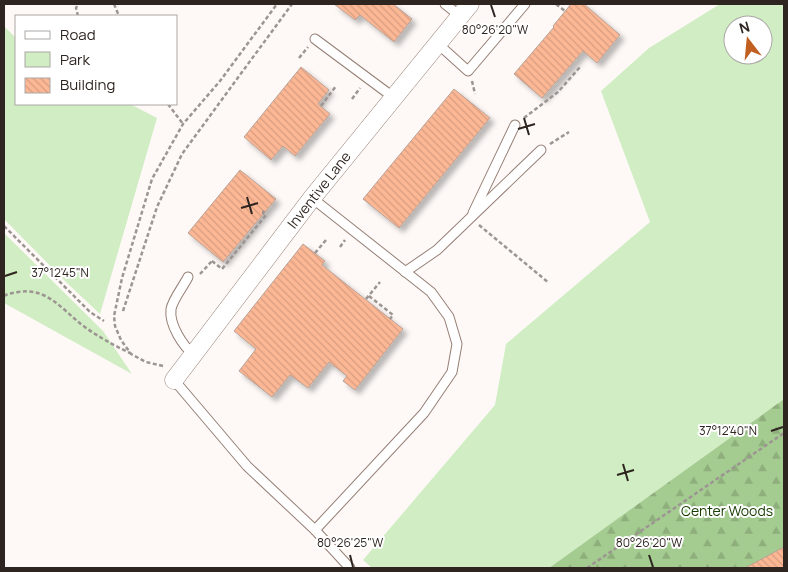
<svg xmlns="http://www.w3.org/2000/svg" width="788" height="572" font-family="Manrope,sans-serif">
  <style>
    .green { fill: #d0edc3; fill-rule: evenodd }
    .forest { fill: url(#forest-firs) }
    .building { fill: url(#building-back-hatch); stroke: #b9a297; filter: url(#shadow) }
    .lines { fill: none; stroke-linecap: round; stroke-linejoin: round }
    .lane-casing { stroke: #957f74; stroke-width: 11 }
    .street-casing { stroke: #957f74; stroke-width: 19 }
    .path { stroke: #9c9592; stroke-width: 2.5; stroke-dasharray: 4 2.5; stroke-linecap: butt }
    .lane { stroke: #fff; stroke-width: 9 }
    .street { stroke: #fff; stroke-width: 18 }
    .ticks { fill: none; stroke: #2e2521; stroke-width: 2 }
    .labels { text-anchor: middle; stroke-width: 4; stroke-linejoin: round; paint-order: stroke }
    .street-label { font-size: 14px; fill: #2e2521; stroke: #fff }
    .park-label { font-size: 14px; fill: #183d00; stroke: #fff }
    .ticks-label { font-size: 12px; text-anchor: middle; fill: #2e2521; stroke: #fff; stroke-width: 4; stroke-linejoin: round; paint-order: stroke }
  </style>
  <defs>
    <pattern id="forest-firs" width="22" height="20" patternUnits="userSpaceOnUse" patternTransform="scale(1.25)"><rect width="22" height="20" fill="#a4cc90"/><path d="M5 1l3.5 6h-7zM16 11l3.5 6h-7z" fill="#8eaf7c"/></pattern>
    <pattern id="building-back-hatch" width="6" height="6" patternUnits="userSpaceOnUse" patternTransform="scale(1.25)"><rect width="6" height="6" fill="#fcb795"/><path d="M-1 5l2 2M0 0l6 6M5-1l2 2" fill="none" stroke="#d89d80"/></pattern>
    <filter id="shadow"><feDropShadow dx="4.5" dy="4.5" stdDeviation="2.5" flood-color="#0004"/></filter>
  </defs>
  <rect width="100%" height="100%" fill="#fef9f7"/>
  <g class="green">
    <path d="M720,4H784V399L549,568H372L363,560L495,405L506,344L650,222L601,91L649,48ZM733,25H763V55H733Z"/>
    <path d="M4,26L16,38V104H130L157,118L100,314L67,283L4,219Z"/>
    <path d="M4,233L103,331L132,374L4,303Z"/>
  </g>
  <path class="forest" d="M784,399V568H549Z"/>
  <g class="building">
    <path d="M334,4H393L412,19L394,42L360,15L355,20Z"/>
    <path d="M571,4H584L620,35L597,63L583,51L542,98L514,74L554,27L553,26Z"/>
    <path d="M301,67L329,90L318,104L330,114L295,156L283,146L271,160L244,137Z"/>
    <path d="M454,89L490,118L399,228L363,199Z"/>
    <path d="M240,170L276,199L223,262L188,233Z"/>
    <path d="M303,244L325,261L322,265L403,329L355,390L343,381L347,376L329,362L308,388L290,375L272,397L239,371L256,349L234,331Z"/>
    <path d="M784,547V568H745Z"/>
  </g>
  <g class="lines">
    <defs>
      <g id="lane">
        <path d="M445,4L460,16"/>
        <path d="M315,39L393,97"/>
        <path d="M437,43L468,71L525,4"/>
        <path d="M312,198L431,292L449,317L457,344L452,372L424,413L315,530"/>
        <path d="M473,213L515,125"/>
        <path d="M405,272L437,250L541,150"/>
        <path d="M188,277C183,287 173,299 171,309C169,325 183,346 194,355"/>
        <path d="M174,380L247,466L315,530L350,568"/>
      </g>
      <path id="street" d="M174,380L312,198L470,4"/>
    </defs>
    <use href="#lane" class="lane-casing"/>
    <use href="#street" class="street-casing"/>
    <g class="path">
      <path d="M114,4L119,16"/>
      <path d="M556,4L565,11"/>
      <path d="M78,16L76,8L78,4"/>
      <path d="M299,58L308,47"/>
      <path d="M472,81L475,94"/>
      <path d="M352,99L360,88"/>
      <path d="M168,104L183,124"/>
      <path d="M321,106L336,86"/>
      <path d="M524,118L558,92L580,67"/>
      <path d="M550,144L569,132"/>
      <path d="M479,225L549,283"/>
      <path d="M4,226L90,312L104,321"/>
      <path d="M340,247L345,240"/>
      <path d="M315,253L326,240"/>
      <path d="M212,261L222,269L266,215L263,213L264,210"/>
      <path d="M200,274L212,261"/>
      <path d="M4,296C9,293 13,293 18,292C46,287 62,309 82,325C97,336 113,345 130,353"/>
      <path d="M369,296L393,315L390,319"/>
      <path d="M366,299L380,282"/>
      <path d="M123,311L157,207L182,154L292,4"/>
      <path d="M163,366L146,362L131,354L121,340L115,326L114,316L122,278L152,179L183,124L220,81L277,4"/>
      <path d="M587,568L784,433"/>
    </g>
    <use href="#lane" class="lane"/>
    <use href="#street" class="street"/>
  </g>
  <path class="ticks" d="M491,5L495,17M524,118L529,135M518,129L535,124M247,197L252,214M241,208L258,203M5,276L17,272M771,431L783,427M623,464L628,481M617,475L634,470M350,555L353,567M649,555L653,567"/>
  <g class="labels">
    <g class="street-label">
      <text transform="translate(319 190) rotate(-52)" y="5">Inventive Lane</text>
    </g>
    <g class="park-label">
      <text x="727" y="516">Center Woods</text>
    </g>
  </g>
  <g class="ticks-label">
    <text x="495" y="34">80°26'20"W</text>
    <text x="60" y="277">37°12'45"N</text>
    <text x="728" y="435">37°12'40"N</text>
    <text x="350" y="547">80°26'25"W</text>
    <text x="649" y="547">80°26'20"W</text>
  </g>
  <rect width="788" height="572" fill="none" stroke="#2e2521" stroke-width="10"/>
  <rect x="15" y="15" width="162" height="90" fill="#ffffff" stroke="#aba8a6"/>
  <rect x="25" y="31" width="25" height="8" fill="#ffffff" stroke="#aba8a6"/>
  <text x="60" y="40" font-size="15" fill="#2e2521">Road</text>
  <rect x="25" y="52" width="25" height="15" fill="#d0edc3" stroke="#aba8a6"/>
  <text x="60" y="65" font-size="15" fill="#2e2521">Park</text>
  <rect x="25" y="78" width="25" height="15" fill="url(#building-back-hatch)" stroke="#aba8a6"/>
  <text x="60" y="90" font-size="15" fill="#2e2521">Building</text>
  <g transform="translate(748 40) rotate(344)"><circle r="24" fill="#ffffff" stroke="#aba8a6"/>
  <path d="M0-4L9 19L0 12L-9 19Z" fill="#c05f1f"/>
  <text y="-8" font-size="14" font-weight="bold" text-anchor="middle" fill="#2e2521">N</text>
  </g>
</svg>
